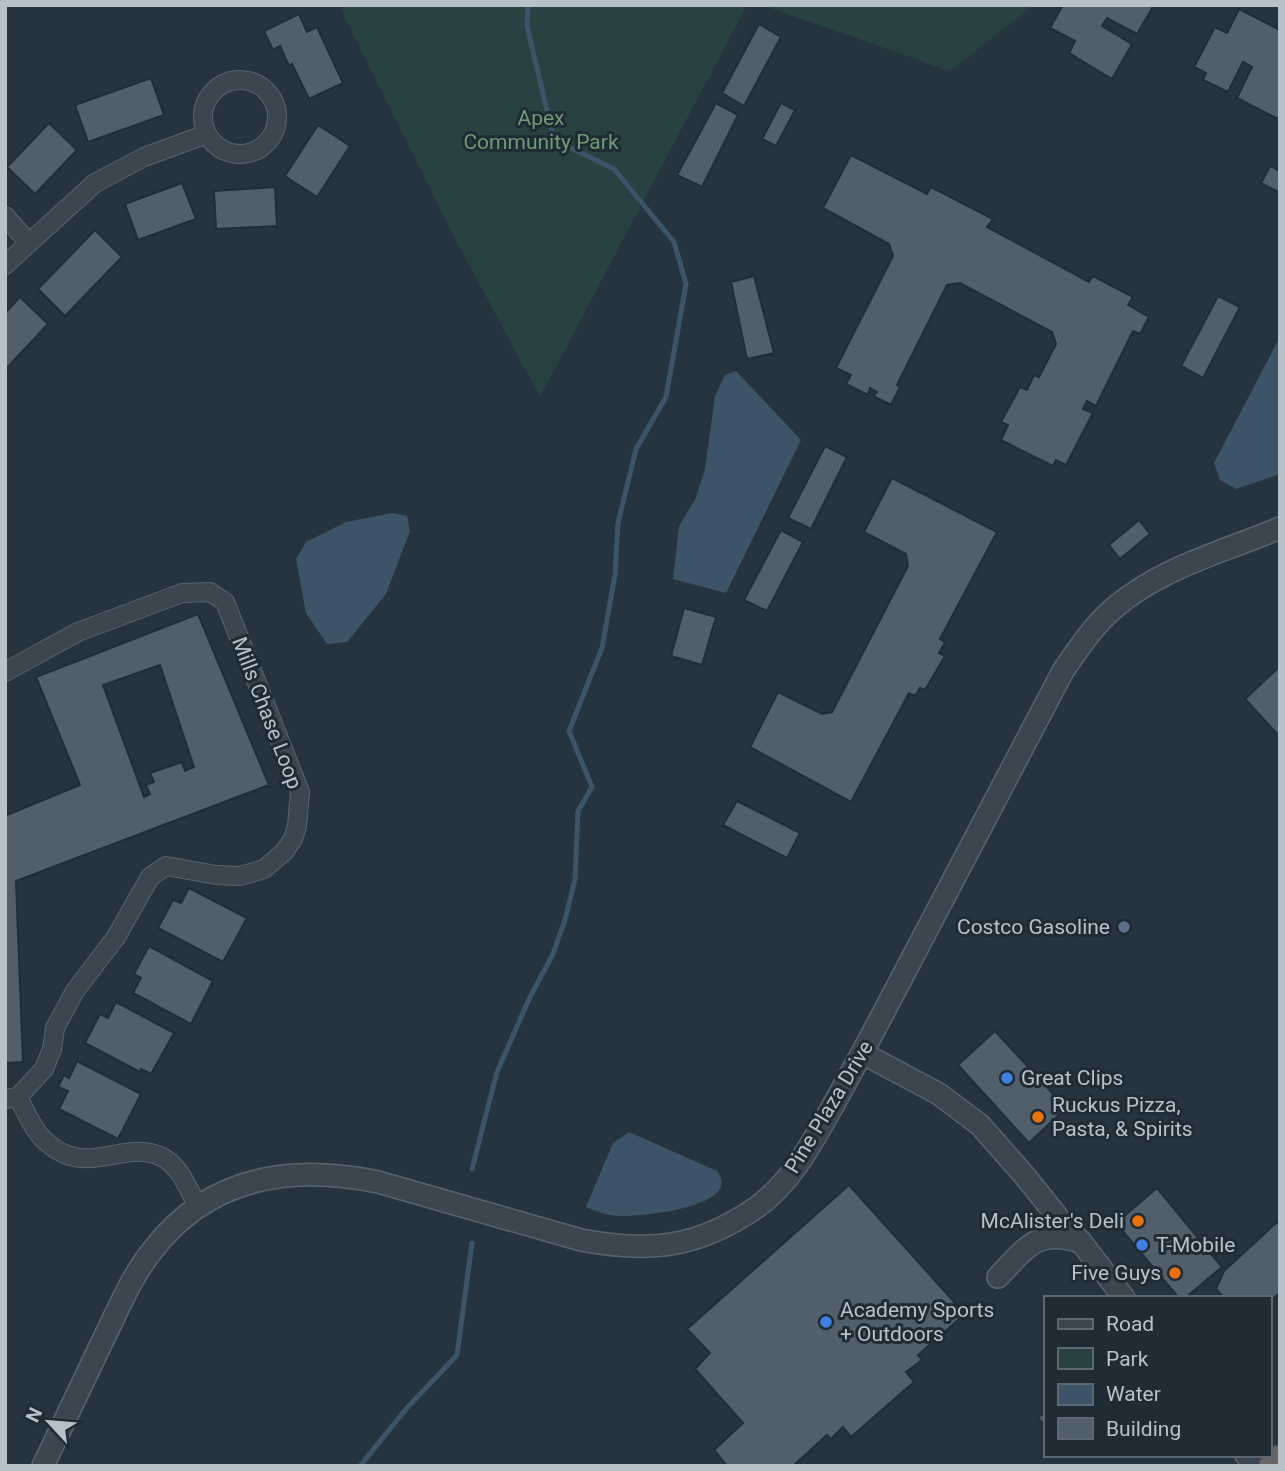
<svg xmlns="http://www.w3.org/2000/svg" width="1285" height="1471" font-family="Roboto,sans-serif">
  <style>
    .green { fill: #284141 }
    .water { fill: #3d5468 }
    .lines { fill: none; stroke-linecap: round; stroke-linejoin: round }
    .stream { stroke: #3d5468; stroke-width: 5 }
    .building { fill: #505f6a; stroke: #212d37; stroke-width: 2; fill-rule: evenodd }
    .minor-casing { stroke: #58646d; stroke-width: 20 }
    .tertiary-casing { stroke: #58646d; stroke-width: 24 }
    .trunk-casing { stroke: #45515a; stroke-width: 31 }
    .minor { stroke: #3b4650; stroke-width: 18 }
    .tertiary { stroke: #3b4650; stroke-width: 21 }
    .trunk { stroke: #676664; stroke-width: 28 }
    .service-dot { fill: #5c6f8a; stroke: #1f2b35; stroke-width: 2.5 }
    .shop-dot { fill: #3f7fe0; stroke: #1f2b35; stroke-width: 2.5 }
    .food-dot { fill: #e8710a; stroke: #1f2b35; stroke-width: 2.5 }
    .labels { text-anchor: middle; stroke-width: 6; stroke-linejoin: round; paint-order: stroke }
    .park-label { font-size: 21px; fill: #6f9a74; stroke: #1f2b35 }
    .street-label { font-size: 21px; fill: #b7c1ca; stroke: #1f2b35 }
    .poi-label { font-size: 21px; fill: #b7c1ca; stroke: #1f2b35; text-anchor: start }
  </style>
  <rect width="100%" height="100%" fill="#263440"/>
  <g class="green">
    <path d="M339,5H747L540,397L458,244Z"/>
    <path d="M762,5H1034L950,71Z"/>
  </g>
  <g class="water">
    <path d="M1280,337V474L1236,489L1220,480L1214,463Z"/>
    <path d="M736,371L801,440L726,593L673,579L679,526L695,500L705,469L715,396L725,375Z"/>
    <path d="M392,513L407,516L410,531L386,594L347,642L327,644L306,613L296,559L306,542L346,522Z"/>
    <path d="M629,1132L717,1171C745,1207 639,1217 619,1216C608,1216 596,1211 586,1207L613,1143Z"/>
  </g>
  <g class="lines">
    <g class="stream">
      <path d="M472,1169L497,1072L530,997L553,954L565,920L575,879L578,811L592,787L569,731L602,648L615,575L618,523L636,449L666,397L686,284L674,242L614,169L554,140L527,26L528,5"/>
      <path d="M360,1466L406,1409L457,1355L472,1243"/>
    </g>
  </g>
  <g class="building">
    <path d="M1063,5H1154L1137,34L1107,18L1102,26L1132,44L1112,79L1069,53L1075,41L1050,28Z"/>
    <path d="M1239,9L1280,30V120L1237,98L1252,67L1243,62L1228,92L1203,80L1206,73L1194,67L1215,27L1227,33Z"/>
    <path d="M299,14L307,32L317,27L343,83L309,99L292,64L289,66L280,46L273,50L264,31Z"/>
    <path d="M759,24L781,37L744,106L722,93Z"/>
    <path d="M151,78L164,115L88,142L75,105Z"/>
    <path d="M716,103L738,115L702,187L677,175Z"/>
    <path d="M781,103L795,110L776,146L762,139Z"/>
    <path d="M49,123L77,150L35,194L7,167Z"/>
    <path d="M318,125L350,146L317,197L285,176Z"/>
    <path d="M851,155L927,194L931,187L993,219L987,227L1089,282L1093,276L1133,297L1128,305L1149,317L1140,334L1133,331L1096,406L1087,401L1083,409L1093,413L1066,465L1056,460L1053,466L1001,440L1008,425L1001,422L1020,387L1027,390L1034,375L1039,377L1056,344L1052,332L960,283L947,285L897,385L900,387L891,405L873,396L877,392L870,388L868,395L846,384L851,375L836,368L893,256L889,244L823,208Z"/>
    <path d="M1270,166L1280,171V193L1261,183Z"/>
    <path d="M182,183L196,219L138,240L125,204Z"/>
    <path d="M275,187L277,226L216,229L214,191Z"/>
    <path d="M95,230L122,257L65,316L38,289Z"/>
    <path d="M754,276L774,353L747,359L731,282Z"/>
    <path d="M1218,296L1240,307L1203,378L1181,366Z"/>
    <path d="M20,297L48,324L5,370V313Z"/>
    <path d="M825,446L847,457L811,529L788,518Z"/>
    <path d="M892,478L997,532L940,639L945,642L939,653L945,656L925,690L920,688L915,696L909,693L851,802L750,747L778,692L822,714L832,712L908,566L906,554L864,532Z"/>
    <path d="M1139,520L1150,534L1120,559L1109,545Z"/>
    <path d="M781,530L803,542L767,611L744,600Z"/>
    <path d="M684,608L716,617L702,665L671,656Z"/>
    <path d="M198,614L269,785L16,881L23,1062L5,1063V813L7,815L80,785L36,677ZM160,665L194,767L185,771L182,762L150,773L154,782L146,785L150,794L144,797L103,685Z"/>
    <path d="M1280,666V737L1245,699Z"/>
    <path d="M737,801L800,833L787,858L723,825Z"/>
    <path d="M189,888L247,918L223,962L158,928L173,900L181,903Z"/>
    <path d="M149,946L213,981L191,1024L133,993L141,978L134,974Z"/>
    <path d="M116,1002L174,1033L151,1074L141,1069L140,1072L85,1043L100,1014L108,1018Z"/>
    <path d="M995,1031L1066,1108L1029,1143L958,1065Z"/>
    <path d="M77,1061L141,1094L118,1139L59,1109L68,1091L58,1087L64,1075L69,1078Z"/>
    <path d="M849,1185L965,1314L918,1355L922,1360L906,1372L914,1382L851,1437L843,1427L831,1439L827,1435L793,1466H727L714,1450L743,1423L695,1369L710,1353L687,1329Z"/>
    <path d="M1157,1188L1222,1267L1185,1298H1179L1116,1223Z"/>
    <path d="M1277,1222L1280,1225V1293L1269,1302V1298H1224L1216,1289L1224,1271Z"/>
    <path d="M1045,1412V1426L1038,1418Z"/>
  </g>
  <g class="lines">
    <defs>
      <g id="minor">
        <circle cx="240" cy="117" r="37"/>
        <path d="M5,216L29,243"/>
        <path d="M5,265L95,183L144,157L207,134"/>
        <path d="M5,672L78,632L182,593L210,592L225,602L300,792L297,826L293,839L284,852L264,869L240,876L216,875L166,866L150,877L116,937L75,991L55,1028L52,1049L44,1069L18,1097L5,1099"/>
        <path d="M18,1097C25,1110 32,1128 43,1139C86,1181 121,1139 160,1156C179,1164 189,1190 198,1207"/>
      </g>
      <g id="tertiary">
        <path d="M862,1053L939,1094L980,1125L1024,1175L1061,1221L1081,1242L1124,1298"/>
        <path d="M998,1277C1027,1247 1037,1228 1081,1242"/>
        <path d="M1246,1455L1254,1466"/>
        <path d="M43,1466C63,1424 83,1382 103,1340C118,1310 131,1277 152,1251C209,1176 291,1164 378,1182L581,1240C650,1253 698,1248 757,1207C793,1181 814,1139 835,1102C853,1069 871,1037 888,1004C947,893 1005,782 1063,671C1078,649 1094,625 1114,608C1162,567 1223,552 1280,528"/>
      </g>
      <path id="trunk" d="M1273,1466L1280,1460"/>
    </defs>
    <use href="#minor" class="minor-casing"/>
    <use href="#tertiary" class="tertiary-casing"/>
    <use href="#trunk" class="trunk-casing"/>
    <use href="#minor" class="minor"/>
    <use href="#tertiary" class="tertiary"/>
    <use href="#trunk" class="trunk"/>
  </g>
  <circle class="service-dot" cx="1124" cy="927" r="7"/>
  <g class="shop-dot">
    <circle cx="1007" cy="1078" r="7"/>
    <circle cx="1142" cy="1245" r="7"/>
    <circle cx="826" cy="1322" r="7"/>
  </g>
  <g class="food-dot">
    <circle cx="1038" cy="1117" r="7"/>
    <circle cx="1138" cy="1221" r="7"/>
    <circle cx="1175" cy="1273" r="7"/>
  </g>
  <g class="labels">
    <g class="park-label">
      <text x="541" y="125">Apex<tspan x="541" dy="24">Community Park</tspan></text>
    </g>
    <g class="street-label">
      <text transform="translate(267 713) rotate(69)" y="7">Mills Chase Loop</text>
      <text transform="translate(829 1107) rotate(-59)" y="7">Pine Plaza Drive</text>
    </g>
    <g class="poi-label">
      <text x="1110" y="934" text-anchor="end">Costco Gasoline</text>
      <text x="1021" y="1085">Great Clips</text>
      <text x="1052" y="1112">Ruckus Pizza,<tspan x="1052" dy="24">Pasta, &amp; Spirits</tspan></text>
      <text x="1124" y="1228" text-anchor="end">McAlister's Deli</text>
      <text x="1156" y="1252">T-Mobile</text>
      <text x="1161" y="1280" text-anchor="end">Five Guys</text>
      <text x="840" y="1317">Academy Sports<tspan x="840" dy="24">+ Outdoors</tspan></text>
    </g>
  </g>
  <rect width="1285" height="1471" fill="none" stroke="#b7c1ca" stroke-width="14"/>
  <rect x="1044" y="1296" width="228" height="161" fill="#1f2b35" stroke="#5c6771" stroke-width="2"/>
  <rect x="1058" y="1319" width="35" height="10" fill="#3b4650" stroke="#5c6771" stroke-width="2"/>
  <text x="1106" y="1331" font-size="21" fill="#b7c1ca">Road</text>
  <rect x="1058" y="1348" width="35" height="21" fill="#284141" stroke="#5c6771" stroke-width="2"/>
  <text x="1106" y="1366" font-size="21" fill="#b7c1ca">Park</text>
  <rect x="1058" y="1384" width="35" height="21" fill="#3d5468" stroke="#5c6771" stroke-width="2"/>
  <text x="1106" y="1401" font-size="21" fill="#b7c1ca">Water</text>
  <rect x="1058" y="1418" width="35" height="21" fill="#505f6a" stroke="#5c6771" stroke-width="2"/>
  <text x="1106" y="1436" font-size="21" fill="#b7c1ca">Building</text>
  <g transform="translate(49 1422) rotate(296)" stroke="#1f2b35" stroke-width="5" paint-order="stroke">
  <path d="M0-5L12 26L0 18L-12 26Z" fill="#b7c1ca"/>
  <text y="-10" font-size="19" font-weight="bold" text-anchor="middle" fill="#b7c1ca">N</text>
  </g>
</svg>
